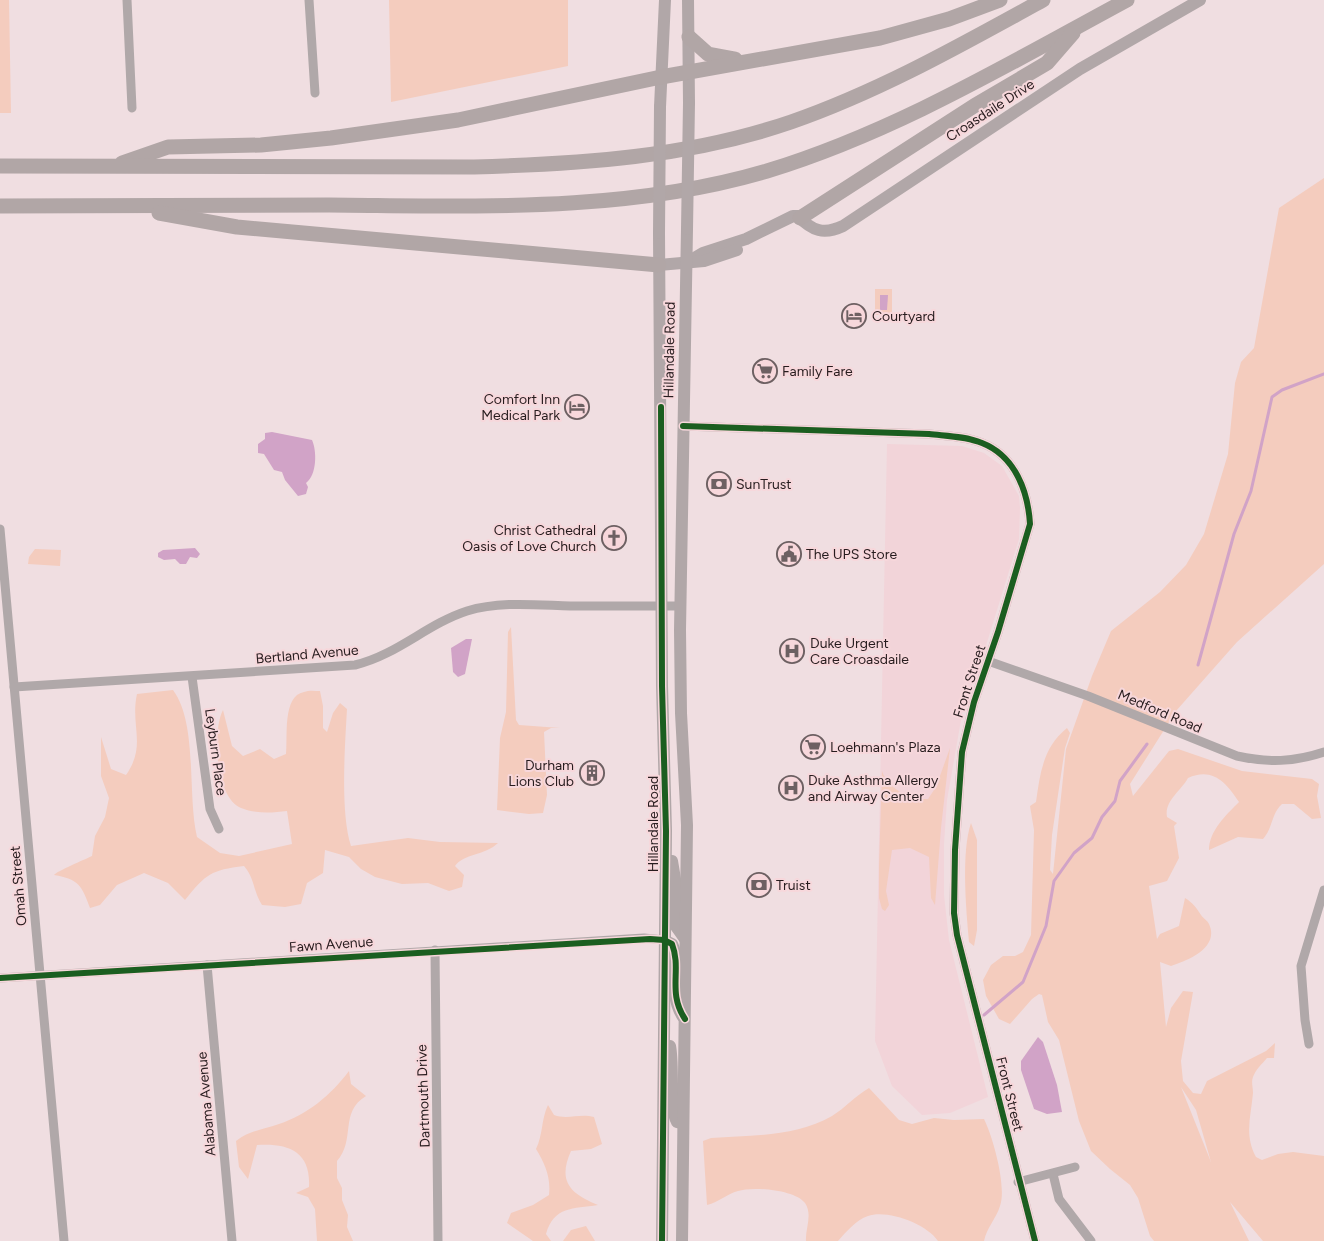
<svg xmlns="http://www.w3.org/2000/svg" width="1324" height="1241" font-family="Figtree,sans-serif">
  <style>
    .built { fill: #f2d4d9 }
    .green { fill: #f4ccbe; fill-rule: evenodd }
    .water { fill: #d1a3c7 }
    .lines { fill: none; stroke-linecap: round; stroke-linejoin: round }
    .stream { stroke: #d1a3c7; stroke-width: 3 }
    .street { stroke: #b0a8a9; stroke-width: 9 }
    .secondary { stroke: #b1a7a8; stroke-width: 12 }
    .highway { stroke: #b1a6a6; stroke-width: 15 }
    .secondary-bridge { stroke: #b1a7a8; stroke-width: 12 }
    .cycleway-casing { stroke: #f7d7db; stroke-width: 9 }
    .cycleway { stroke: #1b5e20; stroke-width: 6 }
    .labels { text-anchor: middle; stroke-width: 4; stroke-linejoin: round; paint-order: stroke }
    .street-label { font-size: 14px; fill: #271c1e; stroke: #f7d7db }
    .poi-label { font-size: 14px; fill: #271c1e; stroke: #f7d7db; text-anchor: start }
  </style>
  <rect width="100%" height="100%" fill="#f0dee1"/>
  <path class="built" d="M887,444L962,446L984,453L1002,466L1019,496L1020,508L1019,539L980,665L964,703L947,800L944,844V895L949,940L988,1097L950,1113L922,1115L892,1086L875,1041Z"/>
  <g class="green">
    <path d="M0,0H9L11,113H0Z"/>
    <path d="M389,0H568V66L391,102Z"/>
    <path d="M1324,178V564L1237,642L1176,711L1130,784L1133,796L1169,751L1178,749L1242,771L1312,779L1319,784L1317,796L1321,818L1312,819L1294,804H1282C1271,814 1273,828 1263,839L1238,837L1209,850C1209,831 1226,815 1239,802C1226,782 1212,767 1188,778C1181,791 1164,801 1167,817L1177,823L1174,826L1179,858L1167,881L1149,886L1157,939L1160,934L1179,926L1185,898C1193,903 1196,907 1201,915C1203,918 1208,921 1209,924C1220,948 1187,961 1171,966L1160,962L1166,1027L1171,1008L1183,991L1193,992L1181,1061L1183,1081L1193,1093L1201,1094L1207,1081L1266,1051L1275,1043L1274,1058H1267C1262,1064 1256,1069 1253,1077C1251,1082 1253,1087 1253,1093C1251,1116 1244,1135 1256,1157L1262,1160L1278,1154L1293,1152L1324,1156V1241H1263L1230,1202L1249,1241H1154L1150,1236L1138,1198L1130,1185L1110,1169L1091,1151L1079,1121L1059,1040L1048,1022L1042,995L1039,994L1032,999L1010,1024L999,1019L986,996L983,980L991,965L1003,956H1015L1023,952L1031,935L1034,830L1030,806L1036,802C1040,774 1043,747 1067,728L1070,733L1065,748L1052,835L1050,870L1053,874L1066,749L1092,676L1111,631L1160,592L1186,565L1204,534L1228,454L1235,383L1241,362L1254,348L1279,208ZM1181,1087L1196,1110L1211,1162Z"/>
    <rect x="875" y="289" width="17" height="26"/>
    <path d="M35,549L61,550L60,566L28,564L29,557Z"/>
    <path d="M511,627L516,720L519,725L560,728H551L544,732L547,795L543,813L529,814L497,810L500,738L506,712L508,632Z"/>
    <path d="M173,690C198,724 187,794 197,837L220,853L239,856L292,844L287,811C272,813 256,814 241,808C215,797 212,731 223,710L232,746L243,756L260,749L274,759L286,754C288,737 282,696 304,692C309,690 315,691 320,691L323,706V728L327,732L333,713L340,703L347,709C345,745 340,813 351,846L408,838L440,842L498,843C486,855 463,854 455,866L464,875L462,887L449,891L428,883L402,884L375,877L361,869L349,857L325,850L323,873L307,883L301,904L285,907L262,905C253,891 255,879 244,866C211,870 206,874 185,900L168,883L144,873L117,885L100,905L90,908C82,886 79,879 54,875C57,871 84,860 92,856L95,836L105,817L109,798L101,776V737L111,769L126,775C147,745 130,726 137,694Z"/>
    <path d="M950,748L941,828L935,905L931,898L929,857L910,848L892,850L886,891L889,905L885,911L882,909L879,898V866L882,771C888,789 910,800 928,799L936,787Z"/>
    <path d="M971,823L977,840V930L974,946L969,942C966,910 961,852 971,823Z"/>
    <path d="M349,1071L351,1084L366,1096C339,1112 356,1140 337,1161V1178L342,1188V1200L348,1215L347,1227L353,1241H317L315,1209L308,1197L296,1193L309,1187C311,1151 288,1143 257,1145L248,1179L239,1167L236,1141C251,1130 262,1130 279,1124C307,1115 331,1095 349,1071Z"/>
    <path d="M869,1088L899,1120L912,1124L934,1118L954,1120L984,1119C993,1137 1007,1187 1000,1206C996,1219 987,1227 984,1241H938C927,1224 887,1209 868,1216C856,1220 846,1232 838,1241H806C805,1229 813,1215 805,1203C795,1190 753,1186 738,1191C727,1194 719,1202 707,1205L703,1141L711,1138C751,1135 796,1137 832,1116C845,1108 855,1096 869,1088Z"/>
    <path d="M548,1105L554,1115C568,1120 580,1113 594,1117L602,1144L591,1149L571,1151C557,1182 571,1194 598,1205C573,1209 554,1206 546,1234L551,1241H533L507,1223L511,1213L533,1205L549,1195C551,1177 545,1164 536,1149C543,1135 541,1120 548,1105Z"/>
    <path d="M586,1226L595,1241H563L571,1230Z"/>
  </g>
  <g class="water">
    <path d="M880,295H888L887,310H880Z"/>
    <path d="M272,432L312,440C317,451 317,475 306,483L308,487L306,494L298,496L285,480L282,472L274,470L264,454L258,453V444L265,439V433Z"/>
    <path d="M195,548L200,554L197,558L190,557L186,564H180L175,559L164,560L158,557V553L163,550Z"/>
    <path d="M466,639H472L465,674L458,677L453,672L451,648Z"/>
    <path d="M1038,1037L1043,1042L1057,1085L1062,1112L1047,1114L1034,1109L1021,1070V1061Z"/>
  </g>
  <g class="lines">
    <g class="stream">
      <path d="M1198,665L1234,534L1251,491L1272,397L1282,390L1324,374"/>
      <path d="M984,1015L1023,982L1046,926L1054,881L1074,853L1092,838L1102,817L1115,801L1120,781L1147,744"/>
    </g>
    <g class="street">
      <path d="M127,0L132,108"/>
      <path d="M309,0L315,93"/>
      <path d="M683,426L929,434C946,436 965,436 982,443C1015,456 1028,491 1030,524L998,632L974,702L962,752L955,850L954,913L957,935L1035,1241"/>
      <path d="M0,529L64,1241"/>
      <path d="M988,661L1088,696L1237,756C1268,763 1294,762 1324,752"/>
      <path d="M192,677L210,809L219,829"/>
      <path d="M14,687L355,665C397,655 427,624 467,611C500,601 536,605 570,606C606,606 643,606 680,606"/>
      <path d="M435,950L438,1241"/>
      <path d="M207,965L232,1241"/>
      <path d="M0,978L644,938L664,940"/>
      <path d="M1309,1044L1305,1020L1301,966L1324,890"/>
      <path d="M1053,1174L1059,1199L1091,1241"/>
      <path d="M1018,1182L1075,1167"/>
    </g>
    <g class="secondary">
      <path d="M688,0L689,103"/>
      <path d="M660,107L665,0"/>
      <path d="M659,233L662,686L666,831L662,1241"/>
      <path d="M686,263L703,253L746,239L793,216H798C812,231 824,235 843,226L1080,69L1200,0"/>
      <path d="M659,265L704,261L737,250"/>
      <path d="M672,861L676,885L675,925L685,939"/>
      <path d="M664,940L672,944L674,949C675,972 670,997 683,1017"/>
      <path d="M670,1046C674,1065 669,1109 677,1122L683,1123"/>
      <path d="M682,1241L687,825L681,713L680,630L687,229"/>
    </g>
    <g class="highway">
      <path d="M689,37L708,54L735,59"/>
      <path d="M122,163L168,147L261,145L331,138L458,120L661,77L880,38L949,19L1000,0"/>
      <path d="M0,166L474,167C582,164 689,157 791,122C880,91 961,45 1043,0"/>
      <path d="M0,206C110,206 219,205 329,205C476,206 625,213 767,171C895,132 1010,63 1127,0"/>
      <path d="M159,213L237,227L659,265"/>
      <path d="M800,218L974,106L1047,63L1073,33"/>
    </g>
    <g class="secondary-bridge">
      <path d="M687,229L689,103"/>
      <path d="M659,233L660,107"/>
    </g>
    <defs>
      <g id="cycleway">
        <path d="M661,407L662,686L666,831L662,1241"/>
        <path d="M683,426L929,434C946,436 965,436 982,443C1015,456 1028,491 1030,524L998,632L974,702L962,752L955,850L954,913L957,935L1035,1241"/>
        <path d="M0,978L650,939L664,940L672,944C682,970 667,992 685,1019"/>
      </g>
    </defs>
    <use href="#cycleway" class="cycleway-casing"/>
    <use href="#cycleway" class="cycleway"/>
  </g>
  <defs>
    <symbol id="hotel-ring" viewBox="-11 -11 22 22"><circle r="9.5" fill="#f7d7db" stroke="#6d6062" stroke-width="1.5"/><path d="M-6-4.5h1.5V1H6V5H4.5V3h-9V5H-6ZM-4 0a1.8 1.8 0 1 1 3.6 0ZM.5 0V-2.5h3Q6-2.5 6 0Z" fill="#6d6062"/></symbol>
    <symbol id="supermarket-ring" viewBox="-11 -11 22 22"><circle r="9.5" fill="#f7d7db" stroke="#6d6062" stroke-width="1.5"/><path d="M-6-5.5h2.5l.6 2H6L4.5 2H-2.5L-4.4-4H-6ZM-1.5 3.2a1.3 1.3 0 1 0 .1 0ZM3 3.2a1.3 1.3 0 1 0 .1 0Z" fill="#6d6062"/></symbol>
    <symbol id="bank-ring" viewBox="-11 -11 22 22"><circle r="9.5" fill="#f7d7db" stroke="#6d6062" stroke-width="1.5"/><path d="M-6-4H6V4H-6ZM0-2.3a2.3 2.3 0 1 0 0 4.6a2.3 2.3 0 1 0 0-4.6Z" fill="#6d6062"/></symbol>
    <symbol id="church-ring" viewBox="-11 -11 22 22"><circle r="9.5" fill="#f7d7db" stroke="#6d6062" stroke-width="1.5"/><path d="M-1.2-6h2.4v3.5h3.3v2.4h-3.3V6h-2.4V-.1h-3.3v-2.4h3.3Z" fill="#6d6062"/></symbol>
    <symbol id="civic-ring" viewBox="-11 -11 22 22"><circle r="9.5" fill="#f7d7db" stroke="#6d6062" stroke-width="1.5"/><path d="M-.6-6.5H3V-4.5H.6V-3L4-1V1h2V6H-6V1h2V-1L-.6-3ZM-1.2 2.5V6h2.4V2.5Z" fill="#6d6062"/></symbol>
    <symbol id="hospital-ring" viewBox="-11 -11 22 22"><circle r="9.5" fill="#f7d7db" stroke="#6d6062" stroke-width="1.5"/><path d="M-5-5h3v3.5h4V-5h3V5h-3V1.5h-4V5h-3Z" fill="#6d6062"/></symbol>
    <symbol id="building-ring" viewBox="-11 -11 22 22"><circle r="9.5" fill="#f7d7db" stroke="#6d6062" stroke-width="1.5"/><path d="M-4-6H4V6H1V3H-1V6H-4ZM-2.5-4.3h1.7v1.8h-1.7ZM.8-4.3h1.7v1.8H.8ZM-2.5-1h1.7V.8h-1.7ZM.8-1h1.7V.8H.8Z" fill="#6d6062"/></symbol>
  </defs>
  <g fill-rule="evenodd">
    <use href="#hotel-ring" x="840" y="302" width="28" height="28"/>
    <use href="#supermarket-ring" x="751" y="357" width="28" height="28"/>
    <use href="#hotel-ring" x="563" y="393" width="28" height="28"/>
    <use href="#bank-ring" x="705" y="470" width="28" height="28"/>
    <use href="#church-ring" x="600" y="524" width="28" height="28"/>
    <use href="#civic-ring" x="775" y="540" width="28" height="28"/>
    <use href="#hospital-ring" x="778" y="637" width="28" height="28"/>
    <use href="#supermarket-ring" x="799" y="733" width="28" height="28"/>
    <use href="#building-ring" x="578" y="759" width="28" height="28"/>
    <use href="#hospital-ring" x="777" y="774" width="28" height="28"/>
    <use href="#bank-ring" x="745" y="871" width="28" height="28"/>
  </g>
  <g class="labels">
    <g class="street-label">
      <text transform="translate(990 110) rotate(-33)" y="5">Croasdaile Drive</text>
      <text transform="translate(669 350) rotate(-89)" y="5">Hillandale Road</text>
      <text transform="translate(307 654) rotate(-5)" y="5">Bertland Avenue</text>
      <text transform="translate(969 681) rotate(-72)" y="5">Front Street</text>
      <text transform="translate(1160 711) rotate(23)" y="5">Medford Road</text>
      <text transform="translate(216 752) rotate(82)" y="5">Leyburn Place</text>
      <text transform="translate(653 824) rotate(-90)" y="5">Hillandale Road</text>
      <text transform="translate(18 886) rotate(-95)" y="5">Omah Street</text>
      <text transform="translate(331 944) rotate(-4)" y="5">Fawn Avenue</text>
      <text transform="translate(1010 1094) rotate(76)" y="5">Front Street</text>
      <text transform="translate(423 1096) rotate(-92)" y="5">Dartmouth Drive</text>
      <text transform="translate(206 1104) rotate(-95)" y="5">Alabama Avenue</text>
    </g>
    <g class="poi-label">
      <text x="872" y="321">Courtyard</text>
      <text x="782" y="376">Family Fare</text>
      <text x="560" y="404" text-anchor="end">Comfort Inn<tspan x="560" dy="16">Medical Park</tspan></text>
      <text x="736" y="489">SunTrust</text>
      <text x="596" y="535" text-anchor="end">Christ Cathedral<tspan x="596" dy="16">Oasis of Love Church</tspan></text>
      <text x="806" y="559">The UPS Store</text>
      <text x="810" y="648">Duke Urgent<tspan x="810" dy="16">Care Croasdaile</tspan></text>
      <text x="830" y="752">Loehmann's Plaza</text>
      <text x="574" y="770" text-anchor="end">Durham<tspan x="574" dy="16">Lions Club</tspan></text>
      <text x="808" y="785">Duke Asthma Allergy<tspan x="808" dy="16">and Airway Center</tspan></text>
      <text x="776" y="890">Truist</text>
    </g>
  </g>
</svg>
